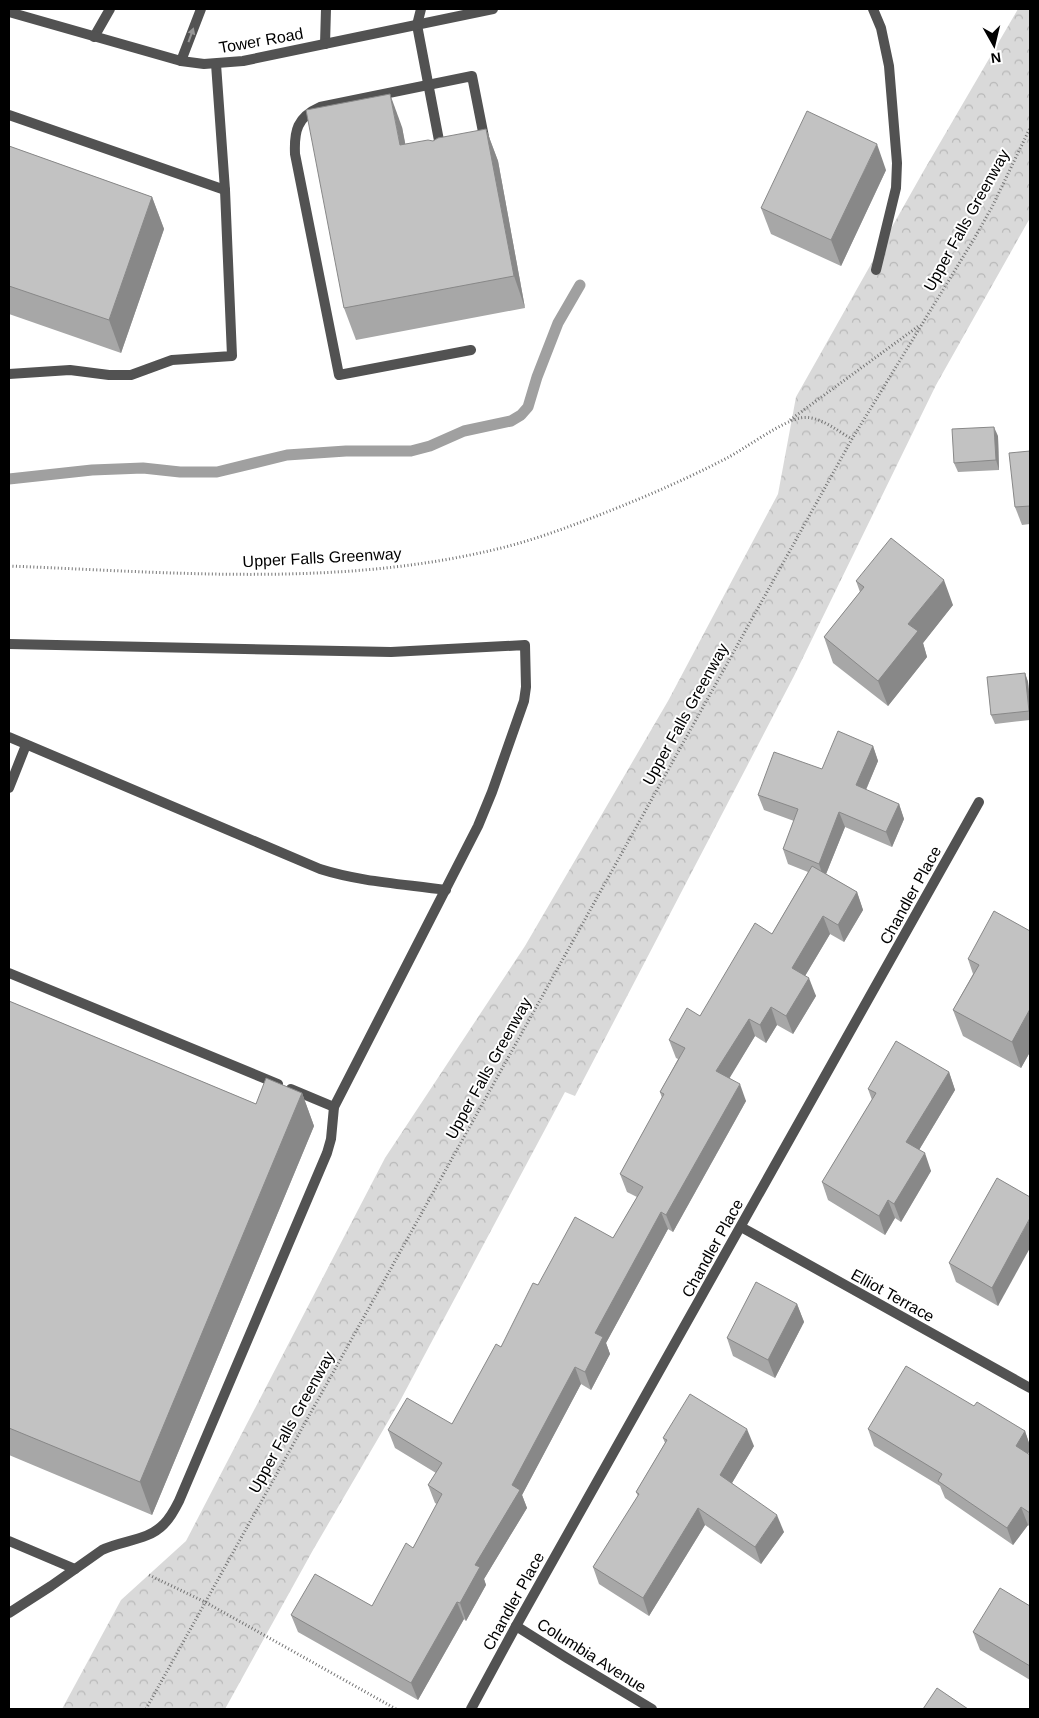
<svg xmlns="http://www.w3.org/2000/svg" width="1039" height="1718" font-family="Helvetica,sans-serif">
  <style>
    .forest { fill: url(#forest-crowns) }
    .lines { fill: none; stroke-linecap: round; stroke-linejoin: round }
    .stream { stroke: #a0a0a0; stroke-width: 11 }
    .path { stroke: #747474; stroke-width: 3; stroke-dasharray: 1 2.5; stroke-linecap: butt }
    .lane { stroke: #525252; stroke-width: 10 }
    .street { stroke: #525252; stroke-width: 10 }
    .wall { fill: #a7a7a7 }
    .shaded-wall { fill: #888 }
    .building { fill: #c2c2c2; stroke: #888 }
    .oneway { fill: #979797 }
    .labels { text-anchor: middle; stroke-width: 4; stroke-linejoin: round; paint-order: stroke }
    .street-label { font-size: 16px; fill: #000; stroke: #fff }
  </style>
  <defs>
    <pattern id="forest-crowns" width="20" height="18" patternUnits="userSpaceOnUse" patternTransform="scale(1.25)"><rect width="20" height="18" fill="#d9d9d9"/><path d="M2 6a3 3 0 1 1 6 0M12 15a3 3 0 1 1 6 0" fill="none" stroke="#b8b8b8"/></pattern>
  </defs>
  <rect width="100%" height="100%" fill="#fff"/>
  <path class="forest" d="M1018,9H1030V218L936,385L794,676L575,1096L565,1092L400,1401L313,1550L225,1709H62L121,1600L186,1541L385,1158L525,946L668,701L778,494L796,397L923,172Z"/>
  <g class="lines">
    <path class="stream" d="M9,479L92,470L143,468L180,472H217L287,455L346,451H411L430,446L464,431L511,421L521,415L528,407L537,377L558,323L580,285"/>
    <g class="path">
      <path d="M790,420L920,325"/>
      <path d="M9,566C166,572 329,587 484,552C517,545 550,534 581,522C631,503 679,483 727,458C746,448 781,422 800,418C818,414 837,431 852,439"/>
      <path d="M149,1575L205,1602L396,1709"/>
      <path d="M146,1709L852,439L974,239L992,207L1030,128"/>
    </g>
    <g class="lane">
      <path d="M421,9L417,25L441,151"/>
      <path d="M873,9L881,28L889,66L897,163L896,188L876,270"/>
      <path d="M94,37L110,9"/>
      <path d="M325,44L326,9"/>
      <path d="M181,61L201,9"/>
      <path d="M9,115L225,190"/>
      <path d="M471,350L339,375L295,154C294,131 297,117 320,107L472,76L485,142"/>
      <path d="M9,374L70,370L109,375H131L172,360L232,356L225,190L216,64"/>
      <path d="M9,644L391,652L525,645L526,687L524,701L492,792L478,826L334,1107L331,1139L327,1153L179,1501C175,1509 170,1518 164,1524C148,1541 122,1540 102,1550L51,1586L9,1613"/>
      <path d="M9,737L320,869C361,882 404,884 446,890"/>
      <path d="M9,788L26,745"/>
      <path d="M9,973L278,1084"/>
      <path d="M291,1089L334,1107"/>
      <path d="M9,1541L75,1569"/>
    </g>
    <g class="street">
      <path d="M9,12L181,61L204,64L243,61L493,9"/>
      <path d="M741,1227L1030,1388"/>
      <path d="M516,1626L567,1658L652,1709"/>
      <path d="M471,1709L516,1626L979,802"/>
    </g>
  </g>
  <g class="wall">
    <path d="M402,127L405,144L433,141L486,129L498,161L525,308L356,340L344,308Z"/>
    <path d="M9,146L152,197L164,229L121,353L9,314Z"/>
    <path d="M886,170L841,266L771,234L761,208Z"/>
    <path d="M998,436L999,470L958,472L954,463Z"/>
    <path d="M1030,451V524L1022,525L1015,507Z"/>
    <path d="M856,581L953,605L923,643L927,657L888,706L833,663L824,637L860,592Z"/>
    <path d="M1025,673L1028,682L1030,701V720L995,724L991,715Z"/>
    <path d="M873,746L878,761L866,790L899,804L904,819L892,847L845,827L826,874L857,892L863,910L844,942L830,934L805,976L816,996L793,1034L777,1025L766,1043L755,1036L729,1078L746,1101L673,1232L668,1229L606,1343L610,1354L591,1390L581,1384L522,1495L527,1508L484,1579L486,1585L466,1621L464,1619L418,1700L298,1632L291,1615L372,1606L413,1548L437,1504L435,1503L428,1485L436,1473L395,1448L388,1430L452,1424L501,1347L538,1285L613,1238L637,1197L627,1192L620,1174L662,1098L660,1092L678,1059L676,1058L669,1040L700,1016L772,934L808,872L788,864L783,849L794,821L764,810L758,795L822,769Z"/>
    <path d="M1030,931V1052L1021,1068L963,1036L953,1010L973,974L968,959Z"/>
    <path d="M9,1001L256,1104L302,1093L314,1126L152,1515L9,1455Z"/>
    <path d="M949,1072L955,1090L919,1150L931,1171L901,1222L895,1218L885,1235L828,1200L822,1182L872,1100L868,1089Z"/>
    <path d="M1030,1197L998,1306L956,1282L949,1263Z"/>
    <path d="M797,1304L804,1322L775,1378L733,1356L727,1338Z"/>
    <path d="M974,1406L1025,1431L1030,1446V1450L1028,1454L1030,1455V1527L1028,1525L1013,1545L945,1498L940,1486L874,1446L868,1429Z"/>
    <path d="M663,1438L754,1446L732,1483L784,1532L761,1564L705,1525L649,1616L599,1584L593,1567L638,1496L636,1492L665,1443Z"/>
    <path d="M1030,1606V1680L980,1650L973,1632Z"/>
  </g>
  <g class="shaded-wall">
    <path d="M390,94L402,127L412,178L400,145Z"/>
    <path d="M486,129L498,161L525,308L514,276Z"/>
    <path d="M877,144L886,170L841,266L831,240Z"/>
    <path d="M152,197L164,229L121,353L109,320Z"/>
    <path d="M994,427L998,436L999,470L996,460Z"/>
    <path d="M944,580L953,605L923,643L927,657L888,706L878,681L908,624Z"/>
    <path d="M1025,673L1028,682L1030,701V715L1029,711Z"/>
    <path d="M873,746L878,761L861,801L856,785Z"/>
    <path d="M899,804L904,819L892,847L886,832Z"/>
    <path d="M839,812L845,827L824,879L819,864Z"/>
    <path d="M857,892L863,910L844,942L838,925Z"/>
    <path d="M823,916L830,934L799,986L792,968Z"/>
    <path d="M809,978L816,996L793,1034L786,1016Z"/>
    <path d="M771,1007L777,1025L766,1043L760,1025Z"/>
    <path d="M1030,1009V1052L1021,1068L1012,1042Z"/>
    <path d="M749,1019L755,1036L723,1089L716,1071Z"/>
    <path d="M949,1072L955,1090L913,1160L906,1142Z"/>
    <path d="M740,1084L746,1101L673,1232L666,1215Z"/>
    <path d="M302,1093L314,1126L152,1515L140,1482Z"/>
    <path d="M925,1153L931,1171L901,1222L894,1204Z"/>
    <path d="M888,1200L895,1218L885,1235L879,1216Z"/>
    <path d="M661,1212L668,1229L606,1343L610,1354L591,1390L585,1372L595,1333Z"/>
    <path d="M1030,1218V1248L998,1306L992,1288Z"/>
    <path d="M797,1304L804,1322L775,1378L768,1360Z"/>
    <path d="M575,1367L581,1384L522,1495L527,1508L484,1579L486,1585L466,1621L460,1603L475,1565L512,1485Z"/>
    <path d="M747,1429L754,1446L726,1493L720,1475Z"/>
    <path d="M1025,1431L1030,1446V1450L1023,1463L1016,1446Z"/>
    <path d="M1021,1507L1028,1525L1013,1545L1007,1528Z"/>
    <path d="M698,1508L705,1525L649,1616L643,1598Z"/>
    <path d="M777,1515L784,1532L761,1564L755,1547Z"/>
    <path d="M457,1602L464,1619L418,1700L411,1683Z"/>
  </g>
  <g class="building">
    <path d="M390,94L400,145L428,140L433,141L438,138L486,129L514,276L344,308L306,110Z"/>
    <path d="M807,111L877,144L831,240L761,208Z"/>
    <path d="M9,146L152,197L109,320L9,286Z"/>
    <path d="M994,427L996,460L954,463L952,429Z"/>
    <path d="M1030,451V506L1015,507L1009,453Z"/>
    <path d="M891,538L944,580L908,624L918,631L878,681L824,637L864,587L856,581Z"/>
    <path d="M1025,673L1029,711L991,715L987,677Z"/>
    <path d="M838,731L873,746L856,785L899,804L886,832L839,812L819,864L783,849L798,809L758,795L774,752L822,769Z"/>
    <path d="M812,866L857,892L838,925L823,916L792,968L809,978L786,1016L771,1007L760,1025L749,1019L716,1071L740,1084L666,1215L661,1212L595,1333L603,1337L585,1372L575,1367L512,1485L520,1490L475,1565L480,1567L460,1603L457,1602L411,1683L291,1615L315,1574L372,1606L406,1543L413,1548L442,1494L428,1485L442,1463L388,1430L407,1398L452,1424L496,1344L501,1347L533,1283L538,1285L575,1217L613,1238L643,1187L620,1174L664,1094L660,1092L685,1048L669,1040L687,1008L700,1016L755,923L772,934Z"/>
    <path d="M994,911L1030,931V1009L1012,1042L953,1010L979,965L968,959Z"/>
    <path d="M9,1001L256,1104L266,1078L302,1093L140,1482L9,1428Z"/>
    <path d="M896,1041L949,1072L906,1142L925,1153L894,1204L888,1200L879,1216L822,1182L876,1093L868,1089Z"/>
    <path d="M997,1178L1030,1197V1218L992,1288L949,1263Z"/>
    <path d="M756,1282L797,1304L768,1360L727,1338Z"/>
    <path d="M906,1366L974,1406L977,1402L1025,1431L1016,1446L1030,1455V1513L1021,1507L1007,1528L938,1481L942,1474L868,1429Z"/>
    <path d="M690,1394L747,1429L720,1475L777,1515L755,1547L698,1508L643,1598L593,1567L639,1494L636,1492L667,1440L663,1438Z"/>
    <path d="M1000,1588L1030,1606V1666L973,1632Z"/>
    <path d="M937,1688L968,1709H923Z"/>
  </g>
  <defs><path id="oneway-solid" d="M-6-.8H1V-3.2L6.5 0L1 3.2V.8H-6Z" transform="scale(1.25)"/></defs>
  <use class="oneway" href="#oneway-solid" transform="translate(191 35) rotate(-70)"/>
  <g class="labels">
    <g class="street-label">
      <text transform="translate(261 40) rotate(-10)" y="6">Tower Road</text>
      <text transform="translate(966 220) rotate(-61)" y="6">Upper Falls Greenway</text>
      <text transform="translate(322 557) rotate(-3)" y="6">Upper Falls Greenway</text>
      <text transform="translate(685 714) rotate(-61)" y="6">Upper Falls Greenway</text>
      <text transform="translate(910 895) rotate(-61)" y="6">Chandler Place</text>
      <text transform="translate(488 1068) rotate(-61)" y="6">Upper Falls Greenway</text>
      <text transform="translate(712 1248) rotate(-61)" y="6">Chandler Place</text>
      <text transform="translate(893 1295) rotate(29)" y="6">Elliot Terrace</text>
      <text transform="translate(291 1422) rotate(-61)" y="6">Upper Falls Greenway</text>
      <text transform="translate(513 1601) rotate(-61)" y="6">Chandler Place</text>
      <text transform="translate(592 1655) rotate(32)" y="6">Columbia Avenue</text>
    </g>
  </g>
  <rect width="1039" height="1718" fill="none" stroke="#000000" stroke-width="20"/>
  <g transform="translate(994 45) rotate(172)" stroke="#ffffff" stroke-width="4" paint-order="stroke">
  <path d="M0-4L9 19L0 12L-9 19Z" fill="#000000"/>
  <text y="-8" font-size="14" font-weight="bold" text-anchor="middle" fill="#000000">N</text>
  </g>
</svg>
